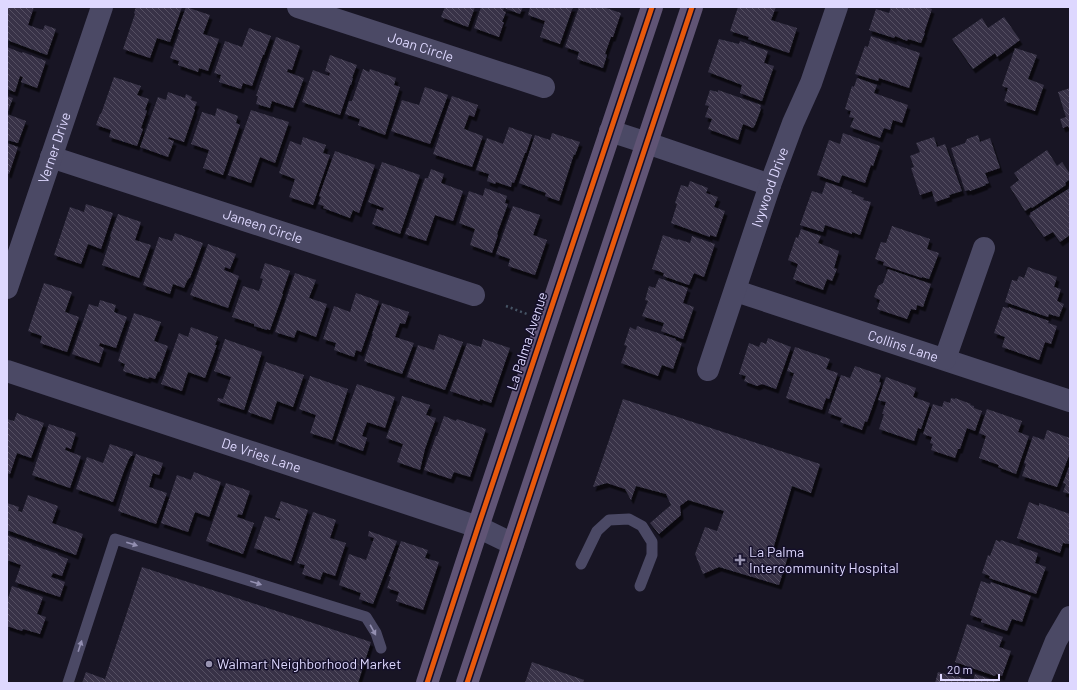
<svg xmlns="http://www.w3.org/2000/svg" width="1077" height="690" font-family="Barlow,sans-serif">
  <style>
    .building { fill: url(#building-back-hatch); filter: url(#shadow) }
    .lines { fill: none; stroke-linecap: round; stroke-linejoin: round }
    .path { stroke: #465465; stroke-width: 2.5; stroke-dasharray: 2 3; stroke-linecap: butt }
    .service { stroke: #4b4965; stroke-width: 11 }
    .minor { stroke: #4b4965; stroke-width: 22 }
    .primary { stroke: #605475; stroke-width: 22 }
    .cycleway-casing { stroke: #140f2a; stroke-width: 8 }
    .cycleway { stroke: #e8590c; stroke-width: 5 }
    .oneway { fill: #9490b2 }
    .poi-dot { fill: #9994b2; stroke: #140f2a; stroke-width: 1.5 }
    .labels { text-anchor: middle; stroke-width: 3; stroke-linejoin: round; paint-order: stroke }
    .street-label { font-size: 14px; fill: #ded8ff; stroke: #140f2a }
    .poi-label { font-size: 14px; fill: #ded8ff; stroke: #140f2a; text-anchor: start }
  </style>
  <defs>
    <pattern id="building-back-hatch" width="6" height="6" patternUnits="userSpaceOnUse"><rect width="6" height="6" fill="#373346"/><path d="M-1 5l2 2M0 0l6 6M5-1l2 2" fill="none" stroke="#545062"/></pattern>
    <filter id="shadow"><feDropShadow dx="2.5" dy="4.5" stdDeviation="0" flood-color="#0009"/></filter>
  </defs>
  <rect width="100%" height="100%" fill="#181524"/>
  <g class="building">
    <path d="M7,7H34L28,25L43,30L45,25L56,29L47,55L7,40Z"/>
    <path d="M136,7H182L170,42L157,38L150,58L123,49L135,14L134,13Z"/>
    <path d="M186,7L210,15L203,34L219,39L208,71L199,68L198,72L178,65L179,61L170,58L180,30L178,29Z"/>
    <path d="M445,7H475L468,27L441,17Z"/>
    <path d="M481,7H523L520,14L504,8L503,11L506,12L502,22H504L499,37L474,28Z"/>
    <path d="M530,7H573L560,44L540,37L545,21L528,15Z"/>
    <path d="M579,7H603L621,13L613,37H611L605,54L607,55L603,68L577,59L579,52L565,47Z"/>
    <path d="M738,7H776L771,20L797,28L789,53L748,39L749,37L730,31Z"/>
    <path d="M891,7H926L932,9L924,33H925L921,43L908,39L907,41L895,36L894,38L869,30L876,9L889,13Z"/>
    <path d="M1004,17L1020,40L997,57L995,53L973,69L952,39L982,18L988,28Z"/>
    <path d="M249,28L271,36L264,55H263L252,86L243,83L241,89L219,82L221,75L214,73L225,41L242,47Z"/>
    <path d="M871,36L920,53L909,88L879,78L878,81L855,74L865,46L868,47Z"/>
    <path d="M276,37L300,46L292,70L288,69L287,72L304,78L293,108L272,101L270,108L256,104L258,96H256Z"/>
    <path d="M719,39L739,44L740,41L768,51L764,63L774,66L762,101L740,93L742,85L708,72Z"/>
    <path d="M7,47L22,53L23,52L46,61L37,88L21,82L23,77L20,76L15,92L7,89Z"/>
    <path d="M1015,48L1037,55L1028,79L1044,85L1035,111L1004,101L1008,88L1002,86Z"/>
    <path d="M330,55L357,65L352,78H353L351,85H350L340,115L302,102L313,70L329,76L330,73L325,71Z"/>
    <path d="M363,69L369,72L370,69L396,78L394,85L400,87L385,135L358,125L360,119L345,114L349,101H352Z"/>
    <path d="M114,77L141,86L137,95L149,99L145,110L147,111L141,128L143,129L137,146L109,137L111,130L96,125L100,114H101Z"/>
    <path d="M857,78L877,85L874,93L908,105L902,123L893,120L890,130L884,128L880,138L850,127L854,118L849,117L851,111L845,109L852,86L854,87Z"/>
    <path d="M425,87L448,95L430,144L391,131L402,100L419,105Z"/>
    <path d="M1070,88V130L1068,126L1063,128L1060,119L1066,117L1058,92Z"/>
    <path d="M710,90L718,92V90L761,105L760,108L761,109L755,125L753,128L743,124L738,140L708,129L712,119L705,117L709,106L705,105Z"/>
    <path d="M168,92L185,98L186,94L192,97L191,100L197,102L194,109L195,110L184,142L169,137L168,139L174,141L168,157L140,147L158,97L166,100Z"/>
    <path d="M7,96L13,98L7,114Z"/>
    <path d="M452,96L478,105L474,117L469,115L464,129L483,136L472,167L433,154L440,134H439Z"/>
    <path d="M217,108L238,116L236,123L240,125L223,175L203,168L209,150L191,144L202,112L215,116Z"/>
    <path d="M251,110L289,122L275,163L260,157L251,183L228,175Z"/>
    <path d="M7,114L26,121L18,143L7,140Z"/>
    <path d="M509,127L532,135L526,153H525L514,183L512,182L511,187L496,182L495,184L487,181L489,174L476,170L487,138L503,144Z"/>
    <path d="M552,133L580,142L575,155L574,154L559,201L545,196L546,193L519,183L535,135L550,140Z"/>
    <path d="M843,133L880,146L873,166L871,165L865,183L842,175L839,183L817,175L829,140L840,144Z"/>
    <path d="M978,135L980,142L990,138L1000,168L985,173L989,183L985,184L986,185L970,191L969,190L965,191L951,148L965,143L967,139Z"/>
    <path d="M303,137L326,145L323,153L330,155L313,205L289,197L295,179L279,173L290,141L301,145Z"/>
    <path d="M934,137L937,147L945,144L962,191L949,195L950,197L935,202L932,191L920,195L911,168L914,167L910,156L920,152L916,143Z"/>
    <path d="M7,143L18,147L9,174L7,173Z"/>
    <path d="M1047,150L1057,166L1062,162L1070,174V179L1065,183L1066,185L1032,208L1031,207L1025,211L1010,187L1019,180L1014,173Z"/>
    <path d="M335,151L375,165L359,213L353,210L350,218L323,208L324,206L318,204L321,197L319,196Z"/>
    <path d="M382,162L420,175L400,234L372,224L377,209L383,211L384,208L368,202Z"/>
    <path d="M431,169L444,174L441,183L463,191L453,221L435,215L426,241L405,234L407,228H408L425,178H428Z"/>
    <path d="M690,181L708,188L706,193L718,197L714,207L725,211L716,237L710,235V237L671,223L677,204L675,203L681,185L688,187Z"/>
    <path d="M826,182L852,191L851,193L864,198L863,200L871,202L860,235L852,232V234L825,225L823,232L800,225L812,191L822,194Z"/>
    <path d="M485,188L507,196L505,203L508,204L497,234L498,235L492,253L470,245L475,229L459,223L469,191L483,196Z"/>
    <path d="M1070,188V235L1060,242L1053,232L1044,237L1029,216L1031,214L1030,213Z"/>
    <path d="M86,204L113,213L101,249L88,244L81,264L54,255L70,207L84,212Z"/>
    <path d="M513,206L540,215L533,235L547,240L535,275L508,266L510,259L496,254Z"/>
    <path d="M118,214L141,222L135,240L151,245L139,278L102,265L111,237L110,236Z"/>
    <path d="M892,226L930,239L927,249L939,253L929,279L922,277V278L883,265L884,262L875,259L881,242L886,243Z"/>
    <path d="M801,229L821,236L818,243L839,251L834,268L837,269L832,281L827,279L823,290L793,279L798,264L788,260L796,237L798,238Z"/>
    <path d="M175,233L203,243L190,278H189L187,281L184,288L173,284L170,294L143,285L159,237L172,241Z"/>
    <path d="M663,235L678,240V239L690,243L692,236L715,244L704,277L694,273L689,285L663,276L664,273L652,269Z"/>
    <path d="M208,244L236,254L230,269L225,267L224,270L239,276L228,308L190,295Z"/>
    <path d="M265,263L290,271L282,294H283L270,330L267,329V330L254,326V324L232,317L243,286L259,291L263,279L260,278Z"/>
    <path d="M1028,267L1057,277L1054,287L1061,289L1057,301L1064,304L1059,317L1049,314L1048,317L1005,302L1012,280L1017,281L1019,276L1024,278Z"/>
    <path d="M888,269L931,284L923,307L917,305L916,310L911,309L907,319L877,309L880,300L874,297L878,286L883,283Z"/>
    <path d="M295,273L316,280L309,298L327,304L316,337L297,330L294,338L275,332Z"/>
    <path d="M659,278L688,288L683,303L694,307L683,339L661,331L664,323L642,316L648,301L645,300L649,286L655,288Z"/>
    <path d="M44,283L72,292L65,312L79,317L67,352L40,343L42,336L28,331Z"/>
    <path d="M356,293L379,301L361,352L356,350L354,357L334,350L336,343L323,339L334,306L350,312Z"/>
    <path d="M100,300L116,305L114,312L127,317L116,348L100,343L99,346L104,348L99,363L72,354L89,304L98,307Z"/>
    <path d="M382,303L409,312L405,324L400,323L395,337L414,343L402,374L364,361L373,334H372Z"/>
    <path d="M1003,307L1009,308V307L1049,321L1048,323L1057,326L1051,344L1045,342L1039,360L1002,347L1005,337L994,333Z"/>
    <path d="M134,313L161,322L154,341L168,346L159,372L158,371L155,379L149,377L148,379L123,371L125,364L118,361Z"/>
    <path d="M637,326L676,339L675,340L682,343L673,369L662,365L658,376L621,363L627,346L624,345L630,327L636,330Z"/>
    <path d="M191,327L218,337L215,345H217L205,378L188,372L182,391L161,384L179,333L188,337Z"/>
    <path d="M439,334L463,342L445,390L407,377L418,345L434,350Z"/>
    <path d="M768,338L791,347L776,389L762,384L757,386L744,381L746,376L739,374L749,343L759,347L761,342L766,344Z"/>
    <path d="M225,339L262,352L244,410L217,401L218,398L223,399L231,377L214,371Z"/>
    <path d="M483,339L510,348L491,403L480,399V401L450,391L467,343L481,347Z"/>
    <path d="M795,347L830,359L826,369L838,373L829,399L826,398L822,410L786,398L794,373L787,371Z"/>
    <path d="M266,362L304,375L293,407L277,401L271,420L248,412Z"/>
    <path d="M855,366L881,375L879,382L881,383L867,422L865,421L862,430L840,422L842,418L828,413L841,375L850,378Z"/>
    <path d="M310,376L348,389L332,440L310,433L316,415L299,409Z"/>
    <path d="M886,377L916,388L913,397L930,403L921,429L918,428L914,441L879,429L884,414H882L886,402L878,400Z"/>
    <path d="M357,384L395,397L385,428L367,422L362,436L367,438L363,451L336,441Z"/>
    <path d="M402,396L430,405L426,415L436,418L425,449L420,470L397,462L403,444L386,438L398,406H399Z"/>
    <path d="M951,398L955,399V398L971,404L970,405L974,406V408L982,411L975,431L967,428L960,449H958L955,458L931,450L933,444L930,443L932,437L923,434L933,404L942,407L944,401L950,403Z"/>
    <path d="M623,399L820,464L811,493L792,486L773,549L789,553L779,585L719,567L703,574L695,554L705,527L717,531L724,511L688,500L680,506L681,515L659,534L650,523L671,505L666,494L636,486L631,500L625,489L607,483L593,487Z"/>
    <path d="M987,409L1022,421L1018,432L1029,436L1016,474L998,467L999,465L979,458L986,436L979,433Z"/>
    <path d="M17,413L44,423L31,458L17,453L10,474L7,473V419L14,421Z"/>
    <path d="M444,416L456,421L457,419L486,429L470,477L454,472L451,479L424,470L436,436H437Z"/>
    <path d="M49,424L76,433L71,449L66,447L65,450L81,456L70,488L32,475Z"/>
    <path d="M1047,430L1070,438V453L1057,487L1022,476L1026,464L1024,463L1033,436L1044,440Z"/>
    <path d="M110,444L133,452L132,456H131L129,459L124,471L113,502L76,489L87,457L103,463Z"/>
    <path d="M136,454L163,463L159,475L153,473L149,487L167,493L156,524L118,511Z"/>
    <path d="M1070,464V494L1063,492L1066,484L1063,483Z"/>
    <path d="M194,472L221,482L209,517L195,512L188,532L161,523L177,475L191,480Z"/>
    <path d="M226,483L250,491L242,515L238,514L237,517L254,523L243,554L206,541Z"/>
    <path d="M28,495L58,506L52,523L83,534L76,555L7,530V503L19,507L18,511L22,512Z"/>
    <path d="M281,501L308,510L291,561L254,548L265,516L280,521V519L275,517Z"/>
    <path d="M1029,502L1039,506V503L1070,514V540L1069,544L1063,543L1060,553L1017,538Z"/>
    <path d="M313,512L336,520L330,538L346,543L335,576L323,572L320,580L302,574L305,565L297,563L307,534H306Z"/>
    <path d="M369,531L397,541L373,604L359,599L361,593L339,585L349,554L366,560L374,538L368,536Z"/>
    <path d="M7,535L32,544V545L58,554V555L68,559L62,576L53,573L51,577L65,582L60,597L15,582L21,565L7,560Z"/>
    <path d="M996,540L1000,542L1001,540L1038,553L1035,563L1046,567L1036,594L989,578L990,576L982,573L988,555L990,556Z"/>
    <path d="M401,541L428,550L425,558L439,562L423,610L396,601L399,592L387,588L391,577L389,576Z"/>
    <path d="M142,567L371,642L358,683H82L86,672L105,679Z"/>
    <path d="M981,581L990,584L991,582L1031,596L1022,622L1012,619L1007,631L981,622L982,619L970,615Z"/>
    <path d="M12,586L43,597L37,614L46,617L40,634L23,629L22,631L7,626V602Z"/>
    <path d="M967,624L1003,637L999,647L1011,651L1002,676L996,674L995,676L955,662Z"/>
    <path d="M532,662L584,680L583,683H525Z"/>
    <path d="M938,672L956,677V676L973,681L975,674L999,682L998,683H935Z"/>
  </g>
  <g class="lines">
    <path class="path" d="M506,306L527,314"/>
    <g class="service">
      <path d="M581,564L597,531L609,520L629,519L642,526L652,542V555L640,586"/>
      <path d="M68,683L115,539L366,617L376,633L381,648"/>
    </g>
    <g class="minor">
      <path id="s1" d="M298,7L544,87"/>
      <path d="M610,131L647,143L770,185"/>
      <path id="s2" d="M51,157L474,295"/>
      <path id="s3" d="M7,288L102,7"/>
      <path id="s4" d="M736,291L1070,401"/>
      <path d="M945,359L984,248"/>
      <path id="s5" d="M708,370L770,185L793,123L811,83L837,7"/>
      <path id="s6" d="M7,371L478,527L513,544"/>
      <path d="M1039,683L1056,641L1070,617"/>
    </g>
    <g class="primary">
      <path d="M427,683L478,527L652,7"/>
      <path d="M467,683L692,7"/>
    </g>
    <defs>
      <g id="cycleway">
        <path d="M427,683L478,527L652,7"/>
        <path d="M467,683L692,7"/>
      </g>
    </defs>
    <use href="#cycleway" class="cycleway-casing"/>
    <use href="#cycleway" class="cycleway"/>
  </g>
  <defs><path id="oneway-solid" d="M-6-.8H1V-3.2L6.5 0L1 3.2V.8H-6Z"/></defs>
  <g class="oneway">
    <use href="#oneway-solid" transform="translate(132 544) rotate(17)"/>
    <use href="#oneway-solid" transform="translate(256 583) rotate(17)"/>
    <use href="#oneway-solid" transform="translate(373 630) rotate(61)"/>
    <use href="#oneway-solid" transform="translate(80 646) rotate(-72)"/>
  </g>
  <g class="poi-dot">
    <path d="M738 554h4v4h4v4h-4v4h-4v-4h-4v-4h4z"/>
    <circle cx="209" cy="664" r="4"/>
  </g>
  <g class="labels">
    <g class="street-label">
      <text dy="5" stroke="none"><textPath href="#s1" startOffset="129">Joan Circle</textPath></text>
      <text dy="5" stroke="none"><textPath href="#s3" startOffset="148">Verner Drive</textPath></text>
      <text dy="5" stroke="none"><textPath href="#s5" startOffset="193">Ivywood Drive</textPath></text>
      <text dy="5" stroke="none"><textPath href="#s2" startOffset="223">Janeen Circle</textPath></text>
      <text transform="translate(527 341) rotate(-72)" y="5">La Palma Avenue</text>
      <text dy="5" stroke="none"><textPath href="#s4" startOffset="176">Collins Lane</textPath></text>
      <text dy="5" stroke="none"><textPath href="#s6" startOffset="268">De Vries Lane</textPath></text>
    </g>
    <g class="poi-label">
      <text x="749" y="557">La Palma<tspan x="749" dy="16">Intercommunity Hospital</tspan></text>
      <text x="217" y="669">Walmart Neighborhood Market</text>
    </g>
  </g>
  <rect width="1077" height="690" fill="none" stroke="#ded8ff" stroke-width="16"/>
  <path d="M941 674v6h58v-6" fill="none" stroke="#ded8ff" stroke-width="2"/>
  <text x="947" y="674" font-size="12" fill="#ded8ff" stroke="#140f2a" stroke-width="3" paint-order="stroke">20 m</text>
</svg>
